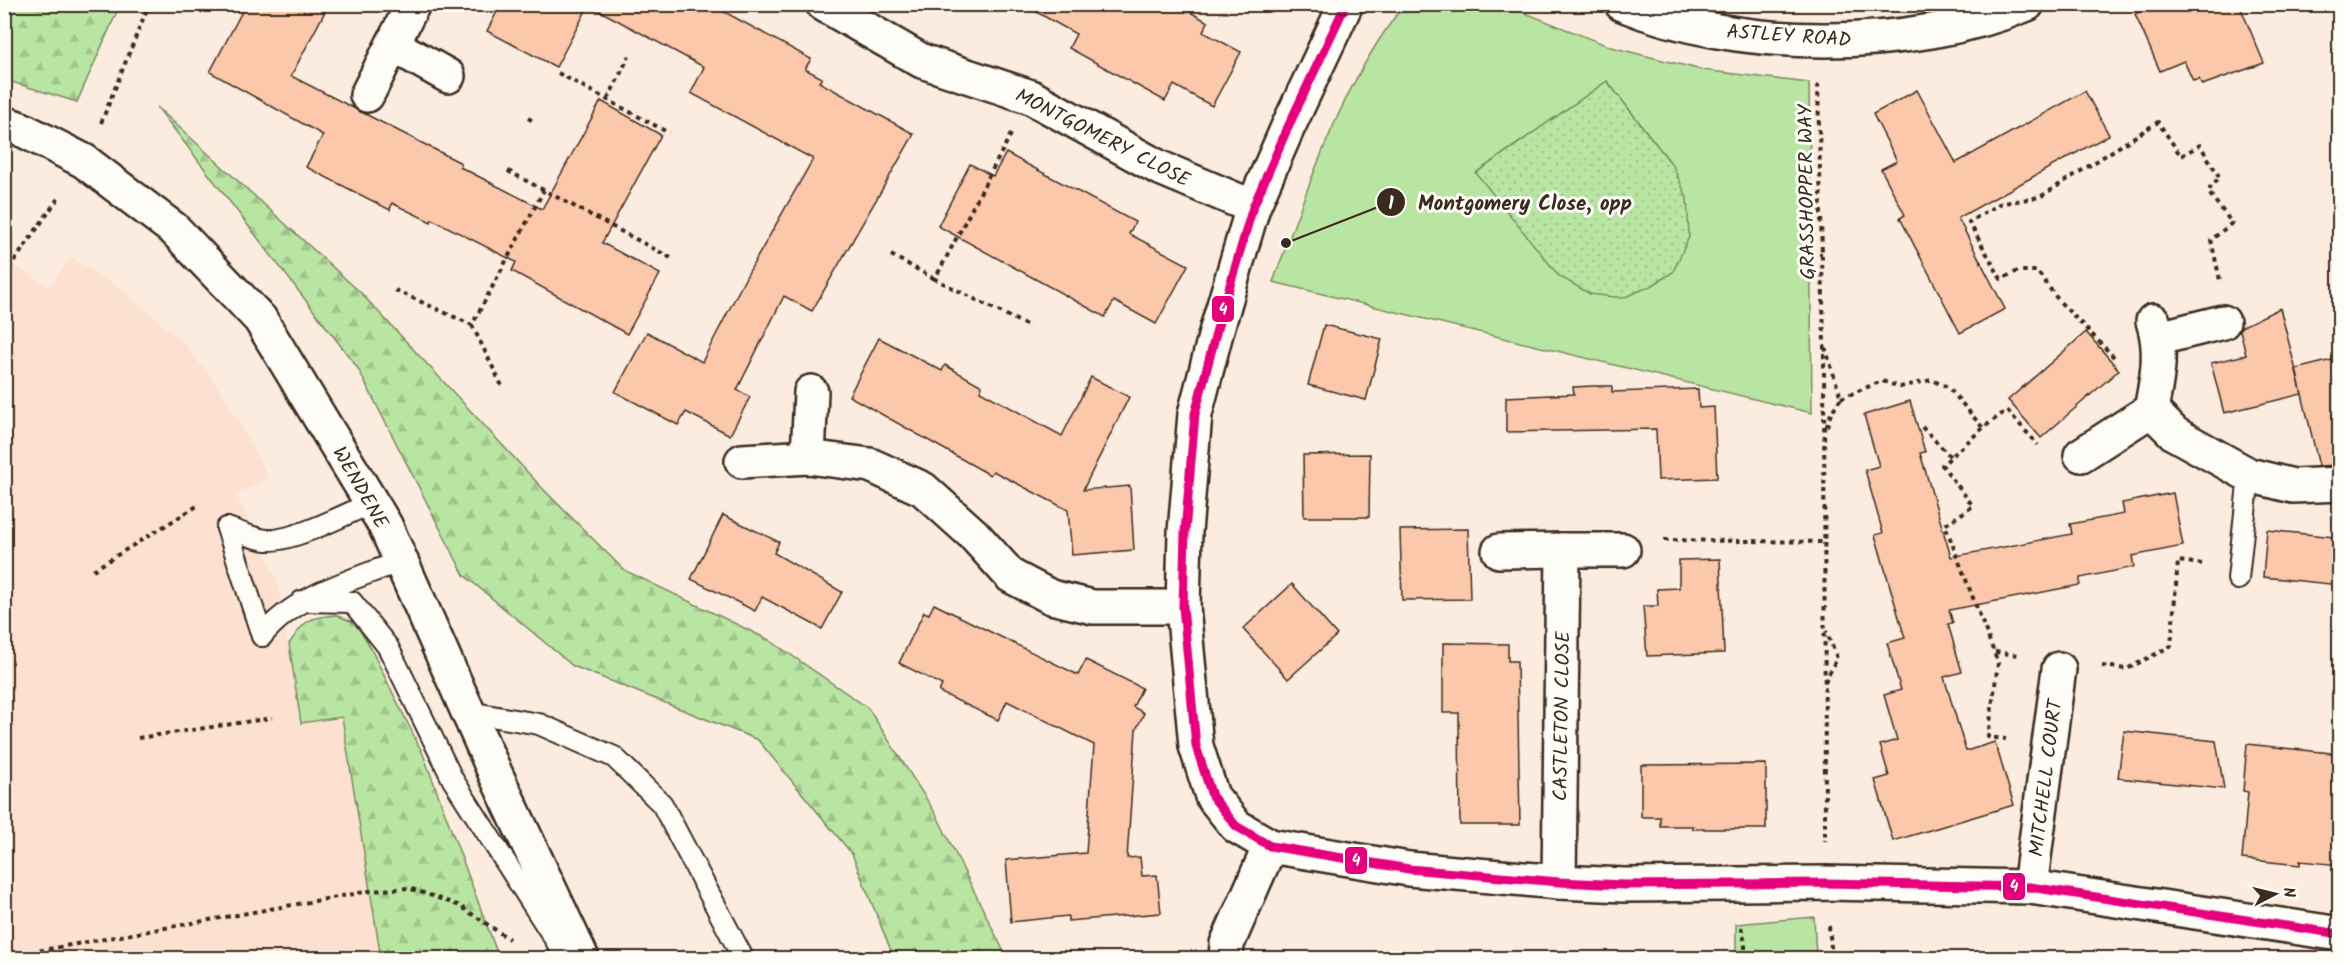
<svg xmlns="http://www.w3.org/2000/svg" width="2344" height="963" font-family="Kalam,sans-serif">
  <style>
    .built { fill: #fce1d0 }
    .green { fill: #b9e5a3; stroke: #7a8860; stroke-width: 1.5; fill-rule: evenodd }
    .forest { fill: url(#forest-firs); stroke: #7a8860; stroke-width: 1.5 }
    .park { fill: url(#park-dots); stroke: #7a8860; stroke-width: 1.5 }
    .building { fill: #fbc8ab; stroke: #3b2a1e; stroke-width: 1.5 }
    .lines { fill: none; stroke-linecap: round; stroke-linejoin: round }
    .lane-casing { stroke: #3b2a1e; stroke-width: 24 }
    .street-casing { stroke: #3b2a1e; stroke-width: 38 }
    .path { stroke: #3b2a1e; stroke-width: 4; stroke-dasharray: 4.5 4.5; stroke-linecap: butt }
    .lane { stroke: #fdfcf7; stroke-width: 20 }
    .street { stroke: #fdfcf7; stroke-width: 33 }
    .bus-1-casing { stroke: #fdfcf7; stroke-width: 14 }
    .bus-1 { stroke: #e5007d; stroke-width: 9 }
    .labels { text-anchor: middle; stroke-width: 6; stroke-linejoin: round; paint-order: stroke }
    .street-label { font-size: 20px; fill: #3b2a1e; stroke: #fdfcf7 }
    .leader { fill: none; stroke: #3b2a1e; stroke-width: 2 }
    .callout-dot { fill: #3b2a1e; stroke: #fdfcf7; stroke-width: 2 }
    .mark-label { font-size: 18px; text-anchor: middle; font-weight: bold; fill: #fff }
    .callout-label { font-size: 21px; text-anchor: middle; font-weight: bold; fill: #3b2a1e; stroke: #fdfcf7; stroke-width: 6; stroke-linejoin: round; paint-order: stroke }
    .line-badge { stroke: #fdfcf7; stroke-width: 2 }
    .badge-label { font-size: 16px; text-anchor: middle; font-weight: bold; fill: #fff }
  </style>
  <defs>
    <pattern id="forest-firs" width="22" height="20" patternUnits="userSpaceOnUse" patternTransform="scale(1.5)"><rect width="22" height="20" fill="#b9e5a3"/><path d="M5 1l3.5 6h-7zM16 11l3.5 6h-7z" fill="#a0c58c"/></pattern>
    <pattern id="park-dots" width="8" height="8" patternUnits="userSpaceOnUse" patternTransform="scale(1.5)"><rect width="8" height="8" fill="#b9e5a3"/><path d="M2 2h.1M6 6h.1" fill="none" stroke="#a0c58c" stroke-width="1.8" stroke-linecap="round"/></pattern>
  </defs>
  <rect width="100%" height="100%" fill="#fcece0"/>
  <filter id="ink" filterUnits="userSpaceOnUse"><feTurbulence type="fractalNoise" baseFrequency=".0167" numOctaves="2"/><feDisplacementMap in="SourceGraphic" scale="12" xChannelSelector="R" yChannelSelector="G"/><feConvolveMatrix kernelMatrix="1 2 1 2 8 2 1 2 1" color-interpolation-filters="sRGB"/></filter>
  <g filter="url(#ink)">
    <path class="built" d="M71,256L128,294L186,345L223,394L269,478L236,494L277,579L301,722L342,716L381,958H5L4,259L50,287Z"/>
    <g class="green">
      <path d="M1404,5H1505L1611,47L1702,70L1809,83L1812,413L1273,282C1309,186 1340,86 1404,5ZM1607,81L1673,166L1476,173Z"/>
      <path d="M1814,917L1816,958H1736V924Z"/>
    </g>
    <g class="forest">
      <path d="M4,5H120L77,102L5,80Z"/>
      <path d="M157,107L361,293L544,490L624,570L769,640L868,708L936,814L1007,958H894L852,854L758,740L573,666L464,575L357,367Z"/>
      <path d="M336,615L355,623L367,641L423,754L499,958H381L342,717L301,723L289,644C304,621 308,617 336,615Z"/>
    </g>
    <path class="park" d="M1607,81L1673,166L1687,198L1689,237L1673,272L1653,285L1623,298L1590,294L1559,276L1476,173Z"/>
    <g class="building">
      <path d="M246,4H329L291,76L461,163L460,167L542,209L601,101L661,135L602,243L660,274L627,334L512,271L516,262L432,219L431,222L392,203L390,210L306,167L323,135L210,72Z"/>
      <path d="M501,4H710L811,59L805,69L822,78L819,82L914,134L812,311L784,296L737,390L750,397L730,435L686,412L678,425L615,392L647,332L702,362L746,277L813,159L691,93L704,67L589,5L556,67L487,31Z"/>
      <path d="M1022,4H1176L1208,22L1203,32L1241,52L1212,106L1174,85L1165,101L1069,48L1076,34Z"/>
      <path d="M2156,4H2239L2264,63L2202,85L2199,79L2193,81L2184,61L2160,71L2135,14Z"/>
      <path d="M1917,90L1956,163L2085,91L2109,135L1958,218L2005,309L1960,333L1900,218L1905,215L1881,169L1897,161L1873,114Z"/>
      <path d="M1006,153L1135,222L1129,234L1188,265L1156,324L1114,301L1105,317L938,226L970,164L993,176Z"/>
      <path d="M2280,308L2302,394L2224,413L2211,363L2246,355L2240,330L2241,327Z"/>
      <path d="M1324,325L1382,339L1366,400L1308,385Z"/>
      <path d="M2086,332L2119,370L2041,438L2008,400Z"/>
      <path d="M879,338L942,371L945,365L982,386L980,391L1062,436L1091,377L1129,397L1083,490L1130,486L1134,550L1072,555L1068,510L993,471L990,475L849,396Z"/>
      <path d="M2340,358V465L2319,466L2296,369Z"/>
      <path d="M1593,386H1612V392L1698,389L1699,408L1714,407L1717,478L1658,480L1656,429L1506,432V397L1574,394L1573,387Z"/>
      <path d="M1910,401L1925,452L1920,453L1951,557L2072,534L2070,524L2124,514L2122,503L2173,493L2183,546L2132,556L2134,567L2080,578V585L1949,610L1953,623L1948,624L1962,672L1944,677L1966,751L1995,742L2014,805L1893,841L1875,780L1889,776L1880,745L1897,740L1884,695L1901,690L1887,643L1905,638L1875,535L1883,533L1865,470L1879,466L1864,415Z"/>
      <path d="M1370,454L1369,517H1304L1303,455Z"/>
      <path d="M723,515L779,542L774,553L842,592L822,629L762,597L755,611L691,579Z"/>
      <path d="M1468,529L1470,599L1402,600L1400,530Z"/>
      <path d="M2267,530L2334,537L2333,543L2340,544V585L2263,577Z"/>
      <path d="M1720,559L1724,653L1647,656L1643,606H1658L1657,589L1679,588V560Z"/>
      <path d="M1292,584L1337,635L1288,679L1243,629Z"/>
      <path d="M934,604L1078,675L1086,660L1142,688L1133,707L1144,713L1136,730L1127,858L1140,857L1142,876L1157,875L1161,913L1068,921V916L1011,922L1006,860L1086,853L1094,745L1007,701L998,720L939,692L942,685L899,663L924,612L929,614Z"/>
      <path d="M1443,643L1508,644V661H1517L1520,825H1460L1459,713H1443Z"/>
      <path d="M2124,731L2216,741L2224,789L2118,778Z"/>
      <path d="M2247,744L2340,754V865L2300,861V865L2242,859L2248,792L2243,791Z"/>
      <path d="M1766,764V829H1693V826H1660V817H1641V765Z"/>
    </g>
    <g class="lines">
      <defs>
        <g id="lane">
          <path d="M227,528C240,532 254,539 267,540C292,542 349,513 373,502"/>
          <path d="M227,528L262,636"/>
          <path d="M2238,579L2249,475"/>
          <path d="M302,601L352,602L388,647L453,780L567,958"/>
          <path d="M262,636C296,594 353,580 401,561"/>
          <path d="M468,712L539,724L614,757L662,804L743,958"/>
        </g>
        <g id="street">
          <path d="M823,4L922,61L1031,97L1158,167L1253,207"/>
          <path d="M1346,4L1288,127L1253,207L1217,329L1195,414L1185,532L1183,607L1196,746L1212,796L1236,826L1270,846L1409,869L1559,882L1624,885L1825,883L2030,887L2340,934"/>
          <path d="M1622,4C1737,52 1912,52 2027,4"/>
          <path d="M393,45L448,76"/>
          <path d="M367,95L413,4"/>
          <path d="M4,123L21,129L84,161L175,230L260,319L385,525L496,775L582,958"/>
          <path d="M2159,338L2223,322"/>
          <path d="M2151,410L2175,434L2249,475L2293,486L2340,484"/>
          <path d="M2081,455L2151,410C2157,379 2163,351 2153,321"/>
          <path d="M808,457L811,392"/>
          <path d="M742,461L808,457L870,465L923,489L974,535L1011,576L1051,597L1093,607H1183"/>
          <path d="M1499,551L1563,550"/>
          <path d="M1559,882L1563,550H1623"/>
          <path d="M2030,887L2059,669"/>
          <path d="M1226,958L1227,944L1270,846"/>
        </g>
      </defs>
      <use href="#lane" class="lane-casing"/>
      <use href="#street" class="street-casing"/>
      <g class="path">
        <path d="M558,73L669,133"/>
        <path d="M1818,84L1824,343L1825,841"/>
        <path d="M608,99L629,56"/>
        <path d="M528,118L533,121"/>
        <path d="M101,123L149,4"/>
        <path d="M1011,134L935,279L1030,327"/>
        <path d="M508,171L673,259"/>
        <path d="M1810,254H1822"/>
        <path d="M891,255L935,279"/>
        <path d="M4,276L59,197"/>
        <path d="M395,290L472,325L544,190"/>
        <path d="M472,325L502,386"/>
        <path d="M1825,347L1841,398L1831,413L1826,429"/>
        <path d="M2114,357L2059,301L2037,271H2018L2001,279L1969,222L1999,204L2040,197L2158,122L2181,156L2200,145L2220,178L2211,185L2209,193L2232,223L2211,240L2220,280"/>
        <path d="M1841,398L1882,381L1900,387L1931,380L1948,387L1983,428L2007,410L2038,445"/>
        <path d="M1922,427L1950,456"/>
        <path d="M1983,428L1942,465L1973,506L1945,525L1998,663L1988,737L2006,739"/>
        <path d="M1664,540L1825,542"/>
        <path d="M93,570L197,506"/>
        <path d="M1995,652L2018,655"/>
        <path d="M2102,666L2127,669L2171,646L2178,561L2202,564"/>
        <path d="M1825,682L1837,658L1826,631"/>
        <path d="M138,738L272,718"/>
        <path d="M1829,926L1832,958"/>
        <path d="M1741,927L1745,942V958"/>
        <path d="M4,957L370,891L409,888L460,906L509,939"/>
      </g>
      <use href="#lane" class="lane"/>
      <use href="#street" class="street"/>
      <defs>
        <path id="bus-1" d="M1346,4L1288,127L1253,207L1217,329L1195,414L1185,532L1183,607L1196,746L1212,796L1236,826L1270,846L1409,869L1559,882L1624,885L1825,883L2030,887L2340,934"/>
      </defs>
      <use href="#bus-1" class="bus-1-casing"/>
      <use href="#bus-1" class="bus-1"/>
    </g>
  </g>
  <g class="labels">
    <g class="street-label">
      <text transform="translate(1789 35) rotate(4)" y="7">ASTLEY ROAD</text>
      <text transform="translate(1103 137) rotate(27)" y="7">MONTGOMERY CLOSE</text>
      <text transform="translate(1806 192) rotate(-91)" y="7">GRASSHOPPER WAY</text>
      <text transform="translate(361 487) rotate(60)" y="7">WENDENE</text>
      <text transform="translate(1561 716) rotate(-89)" y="7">CASTLETON CLOSE</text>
      <text transform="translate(2045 778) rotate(-83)" y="7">MITCHELL COURT</text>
    </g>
  </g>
  <path class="leader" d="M1286 243L1391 202"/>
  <g class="callout-dot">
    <circle cx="1286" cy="243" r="6"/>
    <circle cx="1391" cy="202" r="15"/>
  </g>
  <g class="mark-label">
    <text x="1391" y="209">1</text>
  </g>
  <g class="callout-label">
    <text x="1525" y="210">Montgomery Close, opp</text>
  </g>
  <g class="line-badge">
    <rect x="1211" y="295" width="24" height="28" rx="6" fill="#e5007d"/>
    <rect x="1344" y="846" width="24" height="29" rx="6" fill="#e5007d"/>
    <rect x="2002" y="872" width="24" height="29" rx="6" fill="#e5007d"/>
  </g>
  <g class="badge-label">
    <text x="1223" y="315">4</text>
    <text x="1356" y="866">4</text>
    <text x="2014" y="892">4</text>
  </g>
  <rect width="2344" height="963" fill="none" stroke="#fdfcf7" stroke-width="24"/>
  <rect x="12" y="12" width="2320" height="939" fill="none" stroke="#3b2a1e" stroke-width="2" filter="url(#ink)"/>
  <g transform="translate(2275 894) rotate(83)" stroke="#fdfcf7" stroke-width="4.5" paint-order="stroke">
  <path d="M0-4.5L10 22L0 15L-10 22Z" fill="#3b2a1e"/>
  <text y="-9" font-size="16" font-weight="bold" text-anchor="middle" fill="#3b2a1e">N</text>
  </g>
</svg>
